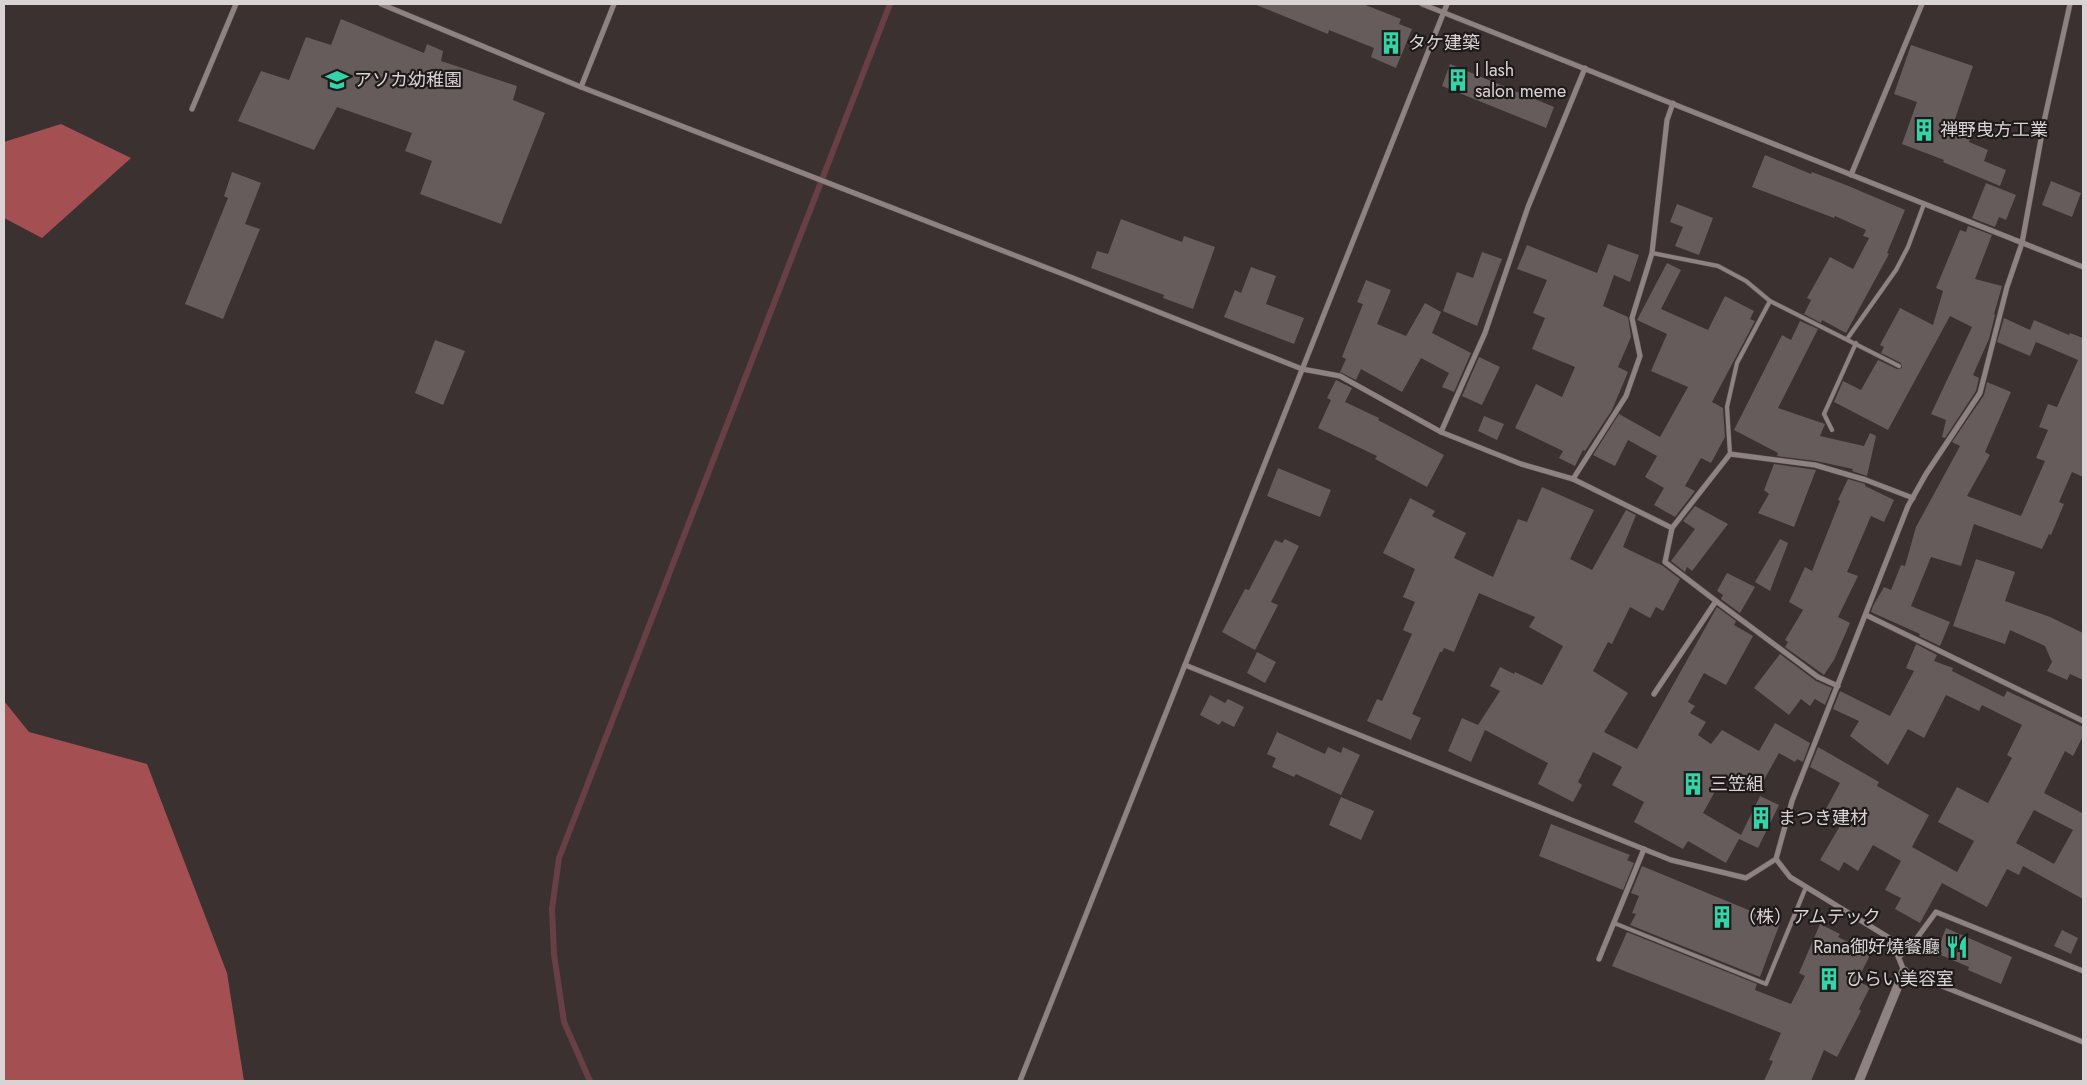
<svg xmlns="http://www.w3.org/2000/svg" width="2087" height="1085" font-family="Jost,'Noto Sans JP',sans-serif">
  <style>
    .forest { fill: #a45053 }
    .lines { fill: none; stroke-linecap: round; stroke-linejoin: round }
    .stream { stroke: #683f44; stroke-width: 6 }
    .building { fill: #675c5c; fill-rule: evenodd }
    .service-casing { stroke: #564d4d; stroke-width: 5 }
    .minor-casing { stroke: #564d4d; stroke-width: 6 }
    .tertiary-casing { stroke: #564d4d; stroke-width: 10 }
    .service { stroke: #8e8382; stroke-width: 4 }
    .minor { stroke: #8e8382; stroke-width: 5 }
    .tertiary { stroke: #8e8382; stroke-width: 9 }
    .labels { text-anchor: middle; stroke-width: 4.5; stroke-linejoin: round; paint-order: stroke }
    .poi-label { font-size: 18px; fill: #dad3d3; stroke: #1f1a1a; text-anchor: start }
  </style>
  <rect width="100%" height="100%" fill="#3b3131"/>
  <g class="forest">
    <path d="M61,124L131,158L42,238L4,218V142Z"/>
    <path d="M4,701L29,732L147,764L227,973L244,1081H4Z"/>
  </g>
  <g class="lines">
    <path class="stream" d="M590,1081L564,1022L554,954L552,909L559,858L890,4"/>
  </g>
  <g class="building">
    <path d="M1254,4H1363L1401,19L1399,24L1412,29L1396,68L1371,57L1374,48L1329,30L1328,34Z"/>
    <path d="M341,19L424,53L427,44L443,51L441,61L517,86L513,100L545,113L501,224L420,194L432,161L405,151L412,133L337,107L314,150L238,121L261,71L289,80L306,37L331,45Z"/>
    <path d="M1911,45L1973,66L1954,122L1974,130L1969,142L1988,150L1984,161L2006,170L2000,186L1943,162L1944,160L1902,144L1917,102L1894,94Z"/>
    <path d="M1450,64L1554,107L1546,128L1442,86Z"/>
    <path d="M1765,155L1811,174L1812,172L1846,185L1905,210L1887,253L1889,254L1846,333L1822,320L1821,323L1804,314L1811,300L1807,298L1830,257L1853,269L1869,238L1863,236L1866,230L1835,216L1834,218L1752,187Z"/>
    <path d="M232,172L261,183L245,224L260,229L223,319L185,304L228,198L224,196Z"/>
    <path d="M2051,181L2081,193L2072,217L2042,205Z"/>
    <path d="M1986,183L2016,195L2006,220L1999,217L1995,227L1972,218Z"/>
    <path d="M1677,204L1713,218L1699,255L1675,246L1683,227L1670,222Z"/>
    <path d="M1121,219L1182,242L1184,236L1215,247L1193,309L1163,298L1164,295L1091,268L1097,251L1108,254Z"/>
    <path d="M1968,226L1992,235L1975,279L2002,286L1994,314L1995,315L1989,339L1973,375L1979,378L1976,391L1945,438L1942,437L1946,420L1931,414L1972,327L1950,316L1888,430L1834,402L1843,381L1861,390L1878,360L1897,369L1902,368L1901,363L1881,353L1884,347L1880,345L1900,308L1933,325L1943,291L1936,288L1960,230L1966,232Z"/>
    <path d="M1608,244L1639,255L1630,282L1614,275L1603,306L1628,317L1631,337L1618,367L1628,372L1612,410L1585,451L1583,450L1575,466L1559,458L1563,451L1515,428L1536,384L1562,397L1575,367L1532,349L1545,318L1533,313L1547,280L1517,269L1527,245L1597,273Z"/>
    <path d="M1482,252L1502,259L1477,326L1443,311L1457,272L1473,278Z"/>
    <path d="M1667,263L1681,270L1661,309L1708,330L1725,296L1754,311L1750,319L1755,321L1712,402L1723,408L1725,437L1711,463L1701,458L1685,486L1695,491L1675,517L1654,505L1664,488L1645,477L1657,456L1628,440L1615,466L1593,455L1619,414L1660,437L1688,387L1651,371L1667,334L1637,320Z"/>
    <path d="M1251,267L1276,276L1266,304L1304,318L1294,344L1224,317L1235,290L1241,293Z"/>
    <path d="M1366,280L1391,290L1377,324L1406,336L1425,303L1441,312L1432,333L1471,353L1454,392L1442,387L1449,373L1421,358L1402,392L1361,369L1356,380L1340,372L1346,359L1342,357L1363,304L1357,302Z"/>
    <path d="M2004,318L2030,330L2034,320L2069,335L2070,333L2083,338V477L2072,472L2059,502L2064,504L2051,535L2049,534L2042,549L1974,524L1961,566L1931,557L1911,606L1950,622L1940,646L1919,636L1920,634L1871,612L1873,606L1884,587L1891,590L1901,565L1905,566L1916,527L1960,446L1952,442L1984,395L1987,382L2011,392L1985,452L1990,455L1967,496L2021,516L2045,461L2036,458L2048,430L2039,427L2048,404L2057,407L2078,360L2036,342L2030,356L1997,342Z"/>
    <path d="M1800,321L1818,329L1778,408L1825,424L1820,436L1864,446L1870,433L1876,436L1867,476L1852,471L1853,469L1816,461L1777,456L1778,453L1734,430L1782,335L1791,340Z"/>
    <path d="M435,340L465,351L443,405L415,393Z"/>
    <path d="M1479,357L1500,367L1482,405L1462,396Z"/>
    <path d="M1336,380L1352,388L1345,402L1379,418L1378,420L1444,455L1427,487L1375,459L1377,456L1318,428L1331,400L1327,398Z"/>
    <path d="M1484,416L1504,424L1497,440L1478,431Z"/>
    <path d="M1774,464L1816,470L1794,527L1758,513L1769,494L1764,490Z"/>
    <path d="M1278,468L1331,490L1320,517L1267,496Z"/>
    <path d="M1848,479L1865,484V486L1894,500L1884,522L1871,516L1847,572L1858,576L1838,617L1850,623L1834,660L1824,675L1785,647L1788,642L1785,640L1803,610L1789,602L1805,567L1812,571L1840,501L1838,500Z"/>
    <path d="M1542,487L1594,510L1570,559L1592,570L1626,510L1636,515L1623,547L1663,566L1680,579L1663,611L1656,607L1650,618L1630,607L1612,644L1608,642L1593,671L1628,693L1604,732L1637,749L1717,607L1736,621L1734,625L1753,636L1726,685L1704,673L1688,702L1695,706L1690,713L1706,722L1698,735L1711,744L1722,730L1759,751L1775,723L1810,743L1803,762L1797,759L1795,762L1779,753L1756,794L1723,777L1703,813L1741,835L1760,796L1779,805L1758,848L1739,839L1726,863L1688,841L1683,849L1634,822L1644,802L1612,785L1622,767L1593,752L1578,782L1582,785L1573,802L1538,784L1548,763L1485,730L1471,762L1448,751L1462,718L1478,725L1500,691L1490,686L1500,667L1514,674L1515,672L1542,685L1563,646L1529,627L1535,617L1479,593L1454,652L1444,648L1442,652H1440L1412,714L1421,718L1411,740L1367,721L1377,699L1382,701L1412,634L1403,630L1415,602L1403,597L1415,569L1383,553L1410,498L1435,511L1432,516L1466,533L1454,558L1493,577L1518,519L1527,522Z"/>
    <path d="M1695,506L1728,524L1692,571L1687,567L1685,572L1671,561L1695,529L1683,521Z"/>
    <path d="M1285,539L1299,546L1271,602L1278,605L1255,650L1222,632L1245,589L1249,590L1275,540L1282,543Z"/>
    <path d="M1780,539L1788,543L1770,591L1755,582Z"/>
    <path d="M1976,559L2015,572L2005,601L2050,617L2083,633V680L2070,674L2067,680L2047,671L2052,662L2045,646L2010,630L2005,644L1953,626Z"/>
    <path d="M1727,573L1755,587L1740,613L1721,599L1723,595L1717,591Z"/>
    <path d="M1916,644L1937,655L1934,661L1953,668L1952,671L2004,697L2007,691L2083,727V736L2073,756L2065,751L2044,793L2082,813L2083,811V899L2023,866L2019,875L2007,869L1987,907L1942,883L1920,923L1895,909L1901,898L1885,890L1901,861L1873,845L1858,871L1844,862L1839,871L1820,860L1844,819L1826,809L1840,783L1810,767L1818,747L1879,782L1877,786L1929,815L1912,847L1957,872L1974,841L1938,822L1957,787L1988,803L2012,758L2007,755L2022,725L1982,705L1979,711L1946,695L1924,738L1908,729L1888,765L1850,736L1859,721L1833,709L1840,691L1890,716L1914,671L1906,668ZM2034,810L2073,830L2054,864L2016,843Z"/>
    <path d="M1257,652L1276,662L1265,683L1247,673Z"/>
    <path d="M1780,654L1816,681L1832,688L1825,705L1815,699L1810,706L1801,699L1789,715L1754,688Z"/>
    <path d="M1210,695L1225,703L1228,699L1244,707L1234,727L1222,721L1219,725L1200,715Z"/>
    <path d="M1277,732L1325,754L1328,747L1341,753L1343,747L1360,755L1341,795L1296,774L1294,777L1272,767L1276,758L1267,754Z"/>
    <path d="M1341,797L1374,811L1361,840L1329,825Z"/>
    <path d="M1551,824L1630,855L1627,860L1634,863L1623,890L1539,856Z"/>
    <path d="M1642,866L1780,923L1760,977L1630,925L1636,914L1632,913L1639,896L1631,893Z"/>
    <path d="M1820,924L1840,934L1838,937L1871,953L1857,981L1870,987L1859,1009L1861,1011L1837,1057L1824,1050L1811,1081H1764L1773,1061L1769,1060L1781,1033L1612,966L1627,932L1757,984L1755,990L1791,1004L1805,976L1799,973Z"/>
    <path d="M1946,928L2012,957L2001,984L1968,970L1969,967L1936,953Z"/>
    <path d="M2062,930L2078,938L2071,954L2054,946Z"/>
  </g>
  <g class="lines">
    <defs>
      <g id="service">
        <path d="M1652,253L1718,266L1746,281L1770,301L1737,363L1727,407L1730,454"/>
        <path d="M1770,301L1899,366"/>
        <path d="M1847,339L1896,270L1908,247L1924,204"/>
        <path d="M1832,430L1824,414L1856,343"/>
        <path d="M1614,923L1766,984L1806,887"/>
      </g>
      <g id="minor">
        <path d="M381,4L581,87L1068,276L1302,369L1340,376L1441,432L1521,464L1573,479L1672,528L1730,454L1815,465L1866,480L1913,498"/>
        <path d="M1422,4L2083,267"/>
        <path d="M581,87L614,4"/>
        <path d="M192,109L236,4"/>
        <path d="M1851,175L1922,4"/>
        <path d="M1441,432L1485,333L1528,207L1585,68"/>
        <path d="M1573,479L1626,396L1640,356L1632,318L1652,253L1667,120L1673,103"/>
        <path d="M1716,601L1818,677L1838,686"/>
        <path d="M1866,615L2083,721"/>
        <path d="M1185,665L1671,860L1746,878L1776,859L1792,801L1908,506L1926,474L1980,393L2007,287L2022,243L2045,117L2070,4"/>
        <path d="M1654,694L1716,601L1665,562L1672,528"/>
        <path d="M1776,859L1790,877L1891,939L1904,971L2083,1042"/>
        <path d="M1899,957L1911,946L1936,912L2083,971"/>
        <path d="M1599,959L1644,849"/>
        <path d="M1020,1081L1447,4"/>
      </g>
      <path id="tertiary" d="M1859,1081L1904,971"/>
    </defs>
    <use href="#service" class="service-casing"/>
    <use href="#minor" class="minor-casing"/>
    <use href="#tertiary" class="tertiary-casing"/>
    <use href="#service" class="service"/>
    <use href="#minor" class="minor"/>
    <use href="#tertiary" class="tertiary"/>
  </g>
  <defs>
    <symbol id="building-bare" viewBox="-9 -9 18 18"><path d="M-4-6H4V6H1V3H-1V6H-4ZM-2.5-4.3h1.7v1.8h-1.7ZM.8-4.3h1.7v1.8H.8ZM-2.5-1h1.7V.8h-1.7ZM.8-1h1.7V.8H.8Z" fill="#33d4a8" stroke="#1f1a1a" stroke-width="2.5" paint-order="stroke"/></symbol>
    <symbol id="school-bare" viewBox="-9 -9 18 18"><path d="M0-5L7-2L0 1L-7-2ZM-4 1L0 2.5L4 1V4Q0 6-4 4Z" fill="#33d4a8" stroke="#1f1a1a" stroke-width="2.5" paint-order="stroke"/></symbol>
    <symbol id="restaurant-bare" viewBox="-9 -9 18 18"><path d="M-5-6h1v4h1v-4h1v4h1v-4h1v5L-1.5 .5V6h-2V.5L-5-1ZM5-6V6H3V1.5H1.5Q1.5-4 5-6Z" fill="#33d4a8" stroke="#1f1a1a" stroke-width="2.5" paint-order="stroke"/></symbol>
  </defs>
  <g fill-rule="evenodd">
    <use href="#building-bare" x="1375" y="27" width="32" height="32"/>
    <use href="#school-bare" x="321" y="64" width="32" height="32"/>
    <use href="#building-bare" x="1442" y="64" width="32" height="32"/>
    <use href="#building-bare" x="1908" y="114" width="32" height="32"/>
    <use href="#building-bare" x="1677" y="768" width="32" height="32"/>
    <use href="#building-bare" x="1745" y="802" width="32" height="32"/>
    <use href="#building-bare" x="1706" y="901" width="32" height="32"/>
    <use href="#restaurant-bare" x="1941" y="931" width="32" height="32"/>
    <use href="#building-bare" x="1813" y="963" width="32" height="32"/>
  </g>
  <g class="labels">
    <g class="poi-label">
      <text x="1408" y="49">タケ建築</text>
      <text x="1475" y="76">I lash<tspan x="1475" dy="21">salon meme</tspan></text>
      <text x="354" y="86">アソカ幼稚園</text>
      <text x="1940" y="136">禅野曳方工業</text>
      <text x="1710" y="790">三笠組</text>
      <text x="1778" y="824">まつき建材</text>
      <text x="1738" y="923">（株）アムテック</text>
      <text x="1940" y="953" text-anchor="end">Rana御好燒餐廳</text>
      <text x="1846" y="985">ひらい美容室</text>
    </g>
  </g>
  <rect width="2087" height="1085" fill="none" stroke="#dad3d3" stroke-width="10"/>
</svg>
